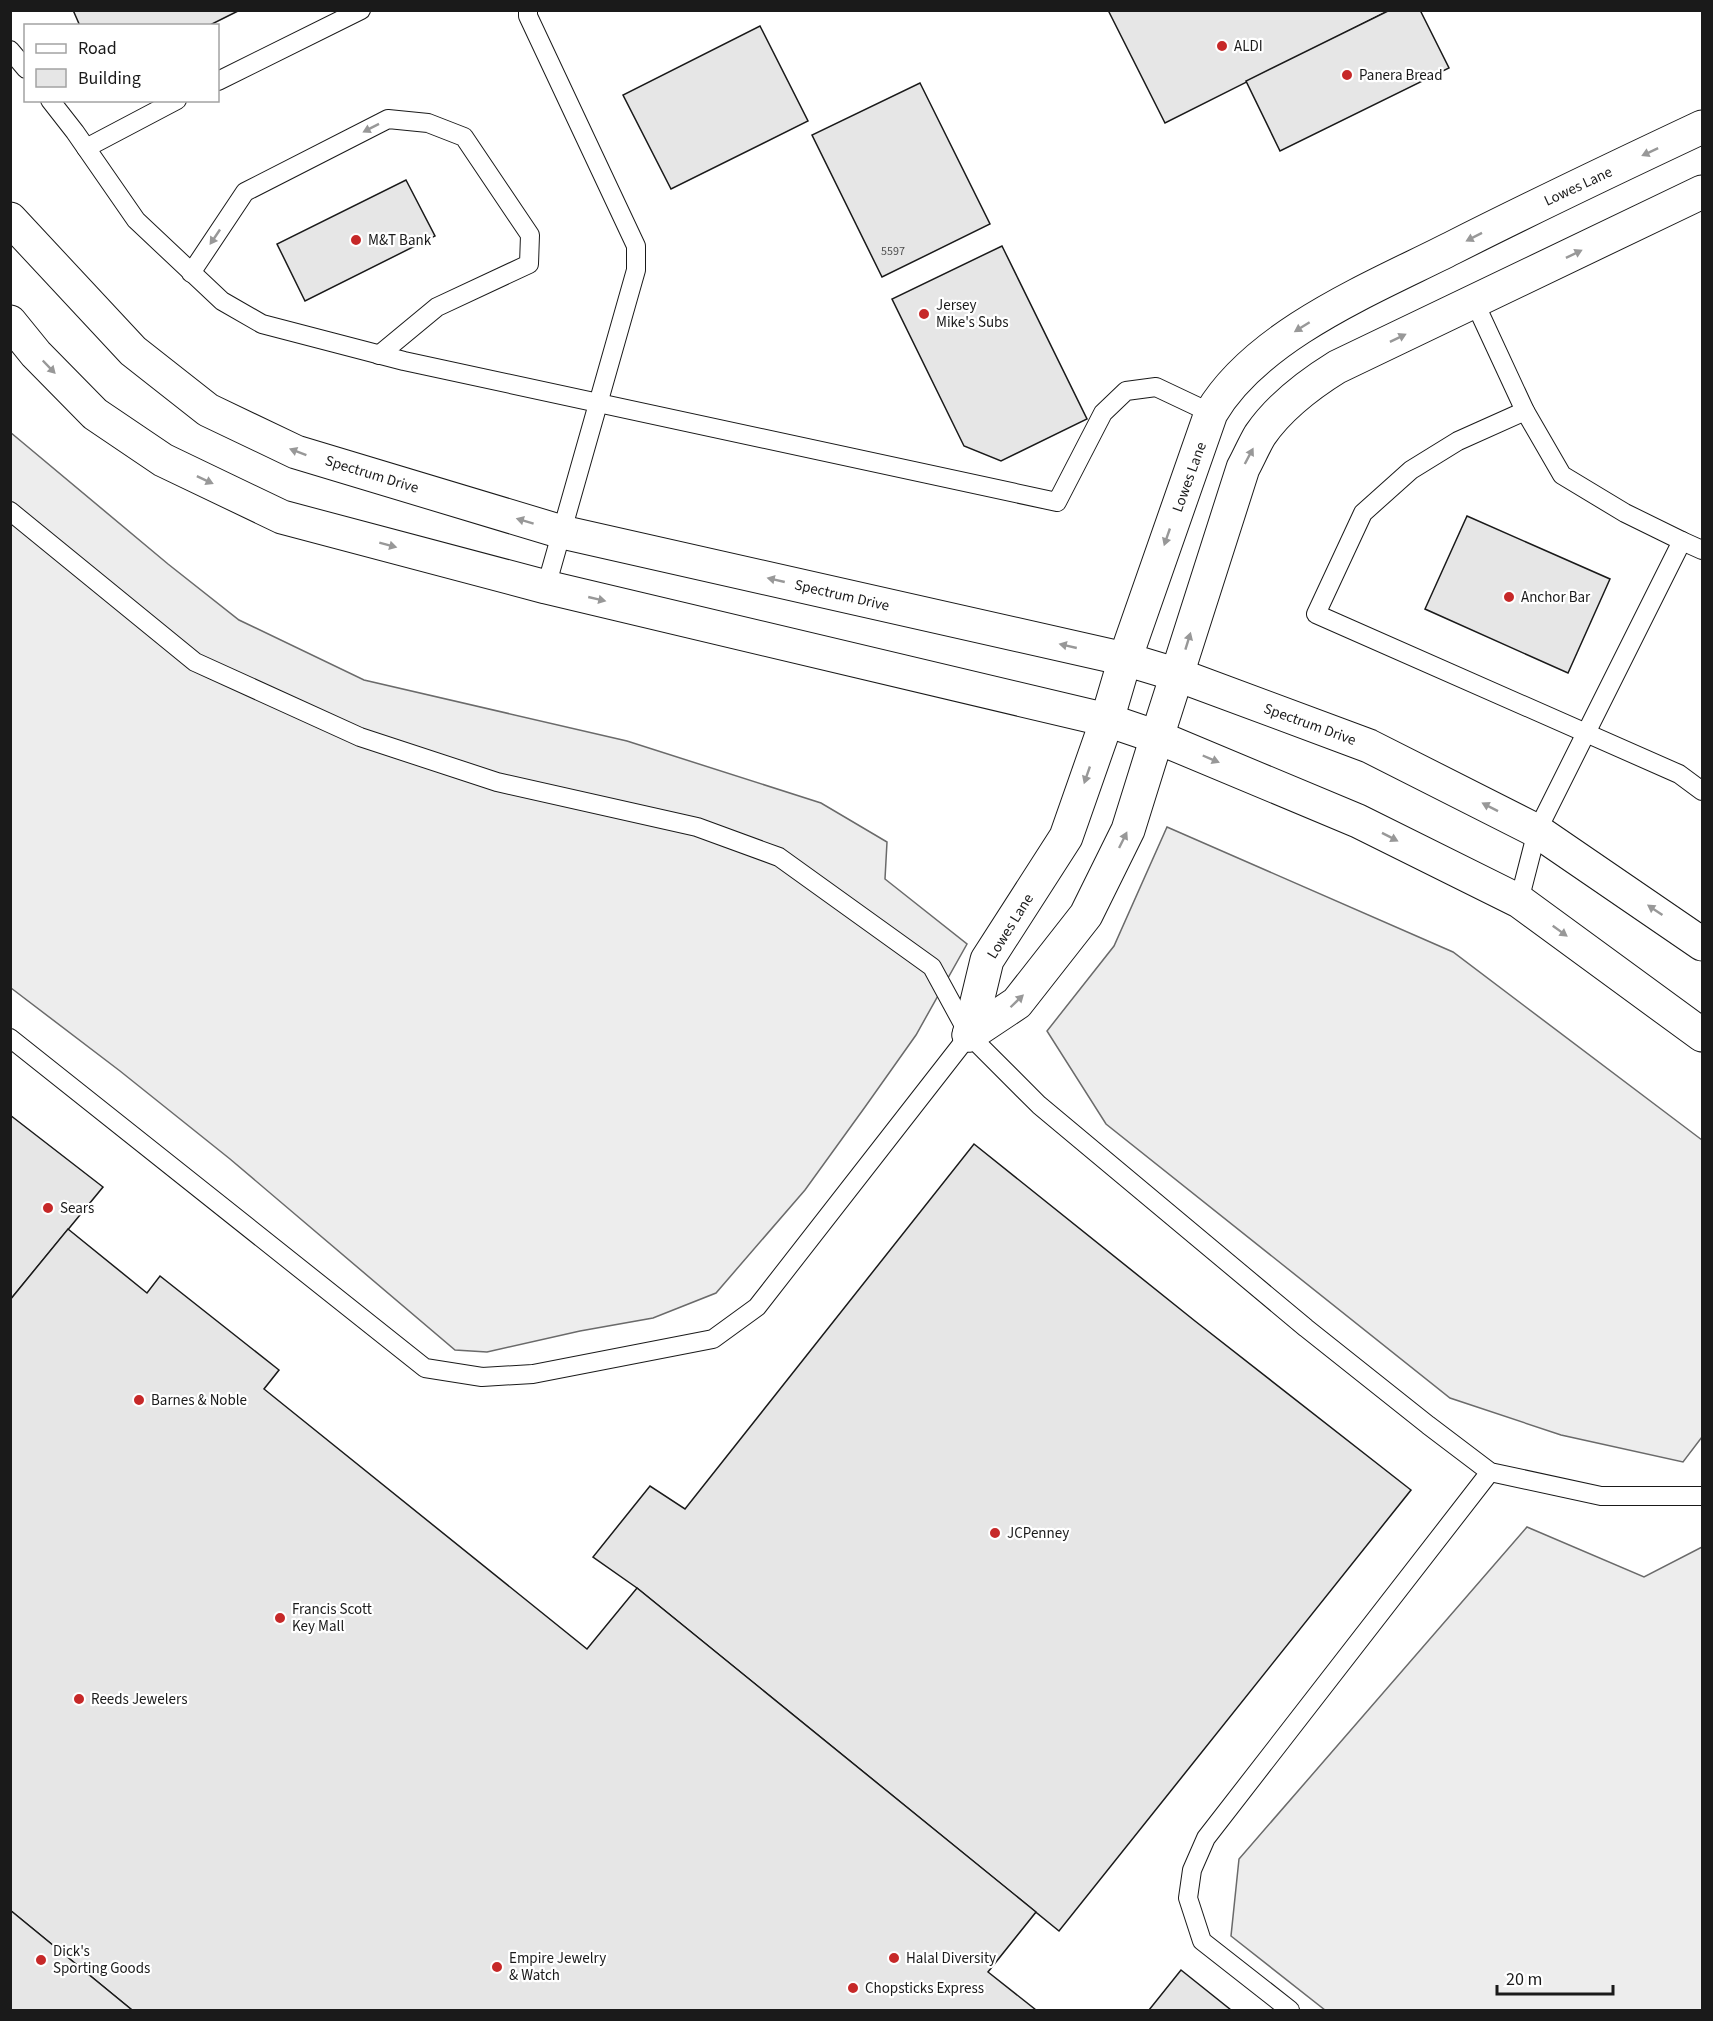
<svg xmlns="http://www.w3.org/2000/svg" width="1713" height="2021" font-family="'Source Sans 3',sans-serif">
  <style>
    .built { fill: #ededed; stroke: #6a6a6a; stroke-width: 1.5 }
    .building { fill: #e6e6e6; stroke: #1a1a1a; stroke-width: 1.5 }
    .lines { fill: none; stroke-linecap: round; stroke-linejoin: round }
    .lane-casing { stroke: #1a1a1a; stroke-width: 20 }
    .street-casing { stroke: #1a1a1a; stroke-width: 35 }
    .secondary-casing { stroke: #1a1a1a; stroke-width: 35 }
    .lane { stroke: #fff; stroke-width: 18 }
    .street { stroke: #fff; stroke-width: 33 }
    .secondary { stroke: #fff; stroke-width: 33 }
    .oneway { fill: #989898 }
    .poi-dot { fill: #c62828; stroke: #fff; stroke-width: 2 }
    .labels { text-anchor: middle; stroke-width: 4.5; stroke-linejoin: round; paint-order: stroke }
    .number-label { font-size: 12px; fill: #4d4d4d }
    .poi-label { font-size: 15px; fill: #1a1a1a; stroke: #fff; text-anchor: start }
    .street-label { font-size: 15px; fill: #1a1a1a; stroke: #fff }
  </style>
  <rect width="100%" height="100%" fill="#fff"/>
  <g class="built">
    <path d="M10,432L168,564L239,620L364,680L627,741L821,803L887,842L885,879L967,944L916,1035L865,1107L805,1190L716,1293L653,1318L580,1331L487,1352L455,1350L230,1159L120,1071L11,988Z"/>
    <path d="M1167,827L1453,952L1702,1140V1437L1683,1462L1561,1435L1450,1398L1106,1124L1047,1031L1114,946Z"/>
    <path d="M1527,1527L1644,1577L1702,1547V2010H1325L1231,1936L1239,1859Z"/>
  </g>
  <g class="building">
    <path d="M73,10H240L208,26H80Z"/>
    <path d="M1108,10H1390L1165,123Z"/>
    <path d="M1390,10H1420L1449,68L1280,151L1246,81Z"/>
    <path d="M760,26L808,121L671,189L623,95Z"/>
    <path d="M920,83L990,224L882,277L812,135Z"/>
    <path d="M406,180L435,236L305,301L277,244Z"/>
    <path d="M1002,246L1087,419L1001,461L964,446L892,299Z"/>
    <path d="M1467,516L1610,579L1568,673L1425,609Z"/>
    <path d="M10,1115L103,1187L10,1300Z"/>
    <path d="M974,1144L1195,1321L1411,1490L1059,1931L637,1588L593,1557L650,1486L685,1509Z"/>
    <path d="M68,1229L147,1293L160,1276L279,1370L264,1389L587,1649L637,1588L1036,1912L988,1972L1036,2010H132L10,1910V1300Z"/>
    <path d="M10,1910L132,2010H10Z"/>
    <path d="M1181,1970L1231,2010H1149Z"/>
  </g>
  <g class="lines">
    <defs>
      <g id="lane">
        <path d="M528,10V16L636,246V270L546,587"/>
        <path d="M10,50L26,69"/>
        <path d="M218,81L361,10"/>
        <path d="M50,100L75,132L136,220L222,301L262,324L404,361L1057,502L1103,413L1126,391L1156,387L1211,413"/>
        <path d="M86,148L177,100"/>
        <path d="M191,273L245,192L388,119L428,123L464,137L530,235L529,264L437,307L379,355"/>
        <path d="M1474,301L1525,411L1562,475L1625,513L1682,541L1537,831L1519,901"/>
        <path d="M1525,411L1458,441L1411,470L1363,513L1316,614L1679,774L1702,791"/>
        <path d="M10,511L195,662L360,737L497,782L697,827L779,857L932,967L969,1035L1039,1105L1306,1328L1428,1425L1490,1472L1601,1496H1702"/>
        <path d="M1682,541L1702,550"/>
        <path d="M10,1038L425,1368L482,1377L533,1374L713,1339L757,1307L969,1035"/>
        <path d="M1290,2010L1202,1941L1188,1898L1192,1870L1206,1838L1490,1472"/>
      </g>
      <g id="street">
        <path d="M969,1035L1017,1003L1086,915L1128,830L1157,737"/>
        <path d="M969,1035L987,960L1066,837L1107,720"/>
      </g>
      <g id="secondary">
        <path d="M10,219L133,351L208,410L296,452L562,532L1125,659L1178,675L1369,746L1537,831L1702,944"/>
        <path d="M10,322L36,354L95,414L163,460L282,517L546,587L1107,720L1157,737L1358,821L1519,901L1702,1035"/>
        <path d="M1107,720L1125,659L1211,413C1258,334 1373,288 1452,248C1535,206 1619,166 1702,127"/>
        <path d="M1157,737L1243,468C1249,457 1254,445 1260,435C1280,406 1308,385 1337,367L1702,192"/>
      </g>
    </defs>
    <use href="#lane" class="lane-casing"/>
    <use href="#street" class="street-casing"/>
    <use href="#secondary" class="secondary-casing"/>
    <use href="#lane" class="lane"/>
    <use href="#street" class="street"/>
    <use href="#secondary" class="secondary"/>
  </g>
  <defs><path id="oneway-solid" d="M-6-.8H1V-3.2L6.5 0L1 3.2V.8H-6Z" transform="scale(1.5)"/></defs>
  <g class="oneway">
    <use href="#oneway-solid" transform="translate(371 128) rotate(153)"/>
    <use href="#oneway-solid" transform="translate(1650 152) rotate(155)"/>
    <use href="#oneway-solid" transform="translate(215 237) rotate(124)"/>
    <use href="#oneway-solid" transform="translate(1474 237) rotate(153)"/>
    <use href="#oneway-solid" transform="translate(1574 254) rotate(-26)"/>
    <use href="#oneway-solid" transform="translate(1302 327) rotate(148)"/>
    <use href="#oneway-solid" transform="translate(1398 338) rotate(-26)"/>
    <use href="#oneway-solid" transform="translate(49 367) rotate(46)"/>
    <use href="#oneway-solid" transform="translate(298 452) rotate(-159)"/>
    <use href="#oneway-solid" transform="translate(1249 456) rotate(-62)"/>
    <use href="#oneway-solid" transform="translate(205 480) rotate(25)"/>
    <use href="#oneway-solid" transform="translate(525 521) rotate(-163)"/>
    <use href="#oneway-solid" transform="translate(1167 537) rotate(109)"/>
    <use href="#oneway-solid" transform="translate(388 545) rotate(15)"/>
    <use href="#oneway-solid" transform="translate(776 580) rotate(-167)"/>
    <use href="#oneway-solid" transform="translate(597 599) rotate(13)"/>
    <use href="#oneway-solid" transform="translate(1188 641) rotate(-73)"/>
    <use href="#oneway-solid" transform="translate(1068 646) rotate(-167)"/>
    <use href="#oneway-solid" transform="translate(1211 759) rotate(23)"/>
    <use href="#oneway-solid" transform="translate(1087 775) rotate(109)"/>
    <use href="#oneway-solid" transform="translate(1490 807) rotate(-153)"/>
    <use href="#oneway-solid" transform="translate(1390 837) rotate(27)"/>
    <use href="#oneway-solid" transform="translate(1123 840) rotate(-64)"/>
    <use href="#oneway-solid" transform="translate(1655 910) rotate(-146)"/>
    <use href="#oneway-solid" transform="translate(1560 931) rotate(36)"/>
    <use href="#oneway-solid" transform="translate(1017 1001) rotate(-44)"/>
  </g>
  <g class="poi-dot">
    <circle cx="1222" cy="46" r="6"/>
    <circle cx="1347" cy="75" r="6"/>
    <circle cx="356" cy="240" r="6"/>
    <circle cx="924" cy="314" r="6"/>
    <circle cx="1509" cy="597" r="6"/>
    <circle cx="48" cy="1208" r="6"/>
    <circle cx="139" cy="1400" r="6"/>
    <circle cx="995" cy="1533" r="6"/>
    <circle cx="280" cy="1618" r="6"/>
    <circle cx="79" cy="1699" r="6"/>
    <circle cx="894" cy="1958" r="6"/>
    <circle cx="41" cy="1960" r="6"/>
    <circle cx="497" cy="1967" r="6"/>
    <circle cx="853" cy="1988" r="6"/>
  </g>
  <g class="labels">
    <g class="number-label">
      <text x="893" y="255">5597</text>
    </g>
    <g class="poi-label">
      <text x="1234" y="51">ALDI</text>
      <text x="1359" y="80">Panera Bread</text>
      <text x="368" y="245">M&amp;T Bank</text>
      <text x="936" y="310">Jersey<tspan x="936" dy="17">Mike's Subs</tspan></text>
      <text x="1521" y="602">Anchor Bar</text>
      <text x="60" y="1213">Sears</text>
      <text x="151" y="1405">Barnes &amp; Noble</text>
      <text x="1007" y="1538">JCPenney</text>
      <text x="292" y="1614">Francis Scott<tspan x="292" dy="17">Key Mall</tspan></text>
      <text x="91" y="1704">Reeds Jewelers</text>
      <text x="53" y="1956">Dick's<tspan x="53" dy="17">Sporting Goods</tspan></text>
      <text x="509" y="1963">Empire Jewelry<tspan x="509" dy="17">&amp; Watch</tspan></text>
      <text x="906" y="1963">Halal Diversity</text>
      <text x="865" y="1993">Chopsticks Express</text>
    </g>
    <g class="street-label">
      <text transform="translate(1578 186) rotate(-25)" y="5">Lowes Lane</text>
      <text transform="translate(372 474) rotate(17)" y="5">Spectrum Drive</text>
      <text transform="translate(1189 477) rotate(-70)" y="5">Lowes Lane</text>
      <text transform="translate(842 595) rotate(13)" y="5">Spectrum Drive</text>
      <text transform="translate(1310 724) rotate(20)" y="5">Spectrum Drive</text>
      <text transform="translate(1010 926) rotate(-58)" y="5">Lowes Lane</text>
    </g>
  </g>
  <rect width="1713" height="2021" fill="none" stroke="#1a1a1a" stroke-width="24"/>
  <rect x="24" y="24" width="195" height="78" fill="#ffffff" stroke="#a3a3a3" stroke-width="1.5"/>
  <rect x="36" y="44" width="30" height="9" fill="#ffffff" stroke="#a3a3a3" stroke-width="1.5"/>
  <text x="78" y="54" font-size="18" fill="#1a1a1a">Road</text>
  <rect x="36" y="69" width="30" height="18" fill="#e6e6e6" stroke="#a3a3a3" stroke-width="1.5"/>
  <text x="78" y="84" font-size="18" fill="#1a1a1a">Building</text>
  <path d="M1497 1985v9h116v-9" fill="none" stroke="#1a1a1a" stroke-width="3"/>
  <text x="1506" y="1985" font-size="18" fill="#1a1a1a" stroke="#ffffff" stroke-width="4.5" paint-order="stroke">20 m</text>
</svg>
